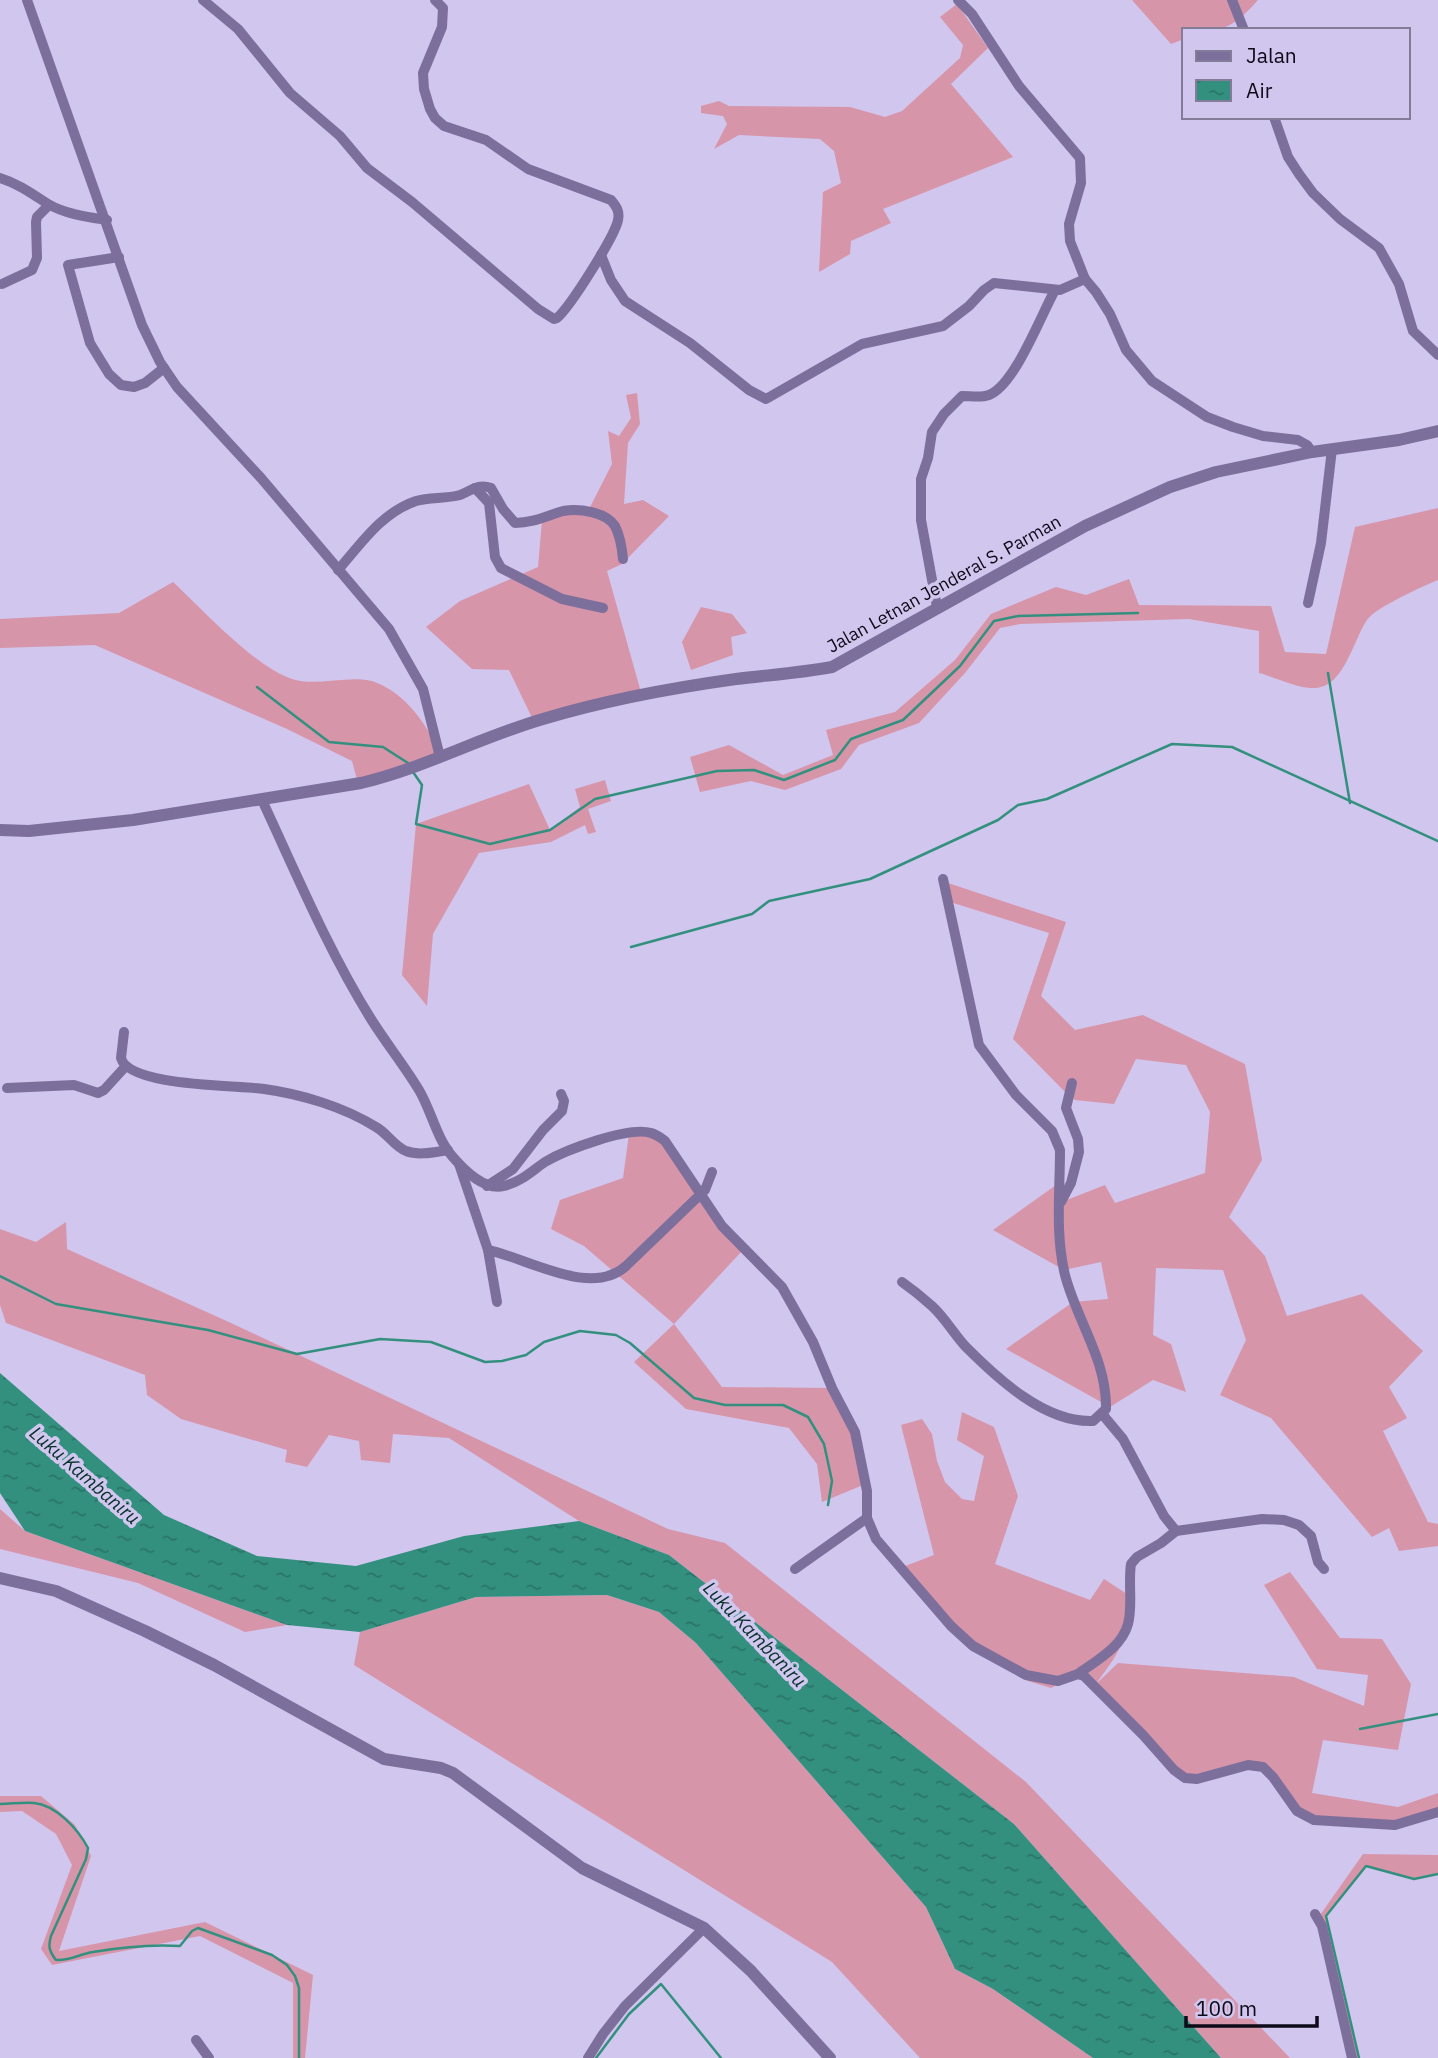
<svg xmlns="http://www.w3.org/2000/svg" width="1438" height="2058" font-family="'IBM Plex Sans',sans-serif">
  <style>
    .grass { fill: #d795aa }
    .water { fill: url(#water-ripples) }
    .lines { fill: none; stroke-linecap: round; stroke-linejoin: round }
    .stream { stroke: #33907f; stroke-width: 2.5 }
    .minor { stroke: #7d6f9b; stroke-width: 10 }
    .tertiary { stroke: #7d6f9b; stroke-width: 12 }
    .labels { text-anchor: middle; stroke-width: 7; stroke-linejoin: round; paint-order: stroke }
    .street-label { font-size: 18px; fill: #0e0a17; stroke: #d1c6ee }
    .water-label { font-size: 19px; font-style: italic; fill: #043129; stroke: #d1c6ee }
  </style>
  <defs>
    <pattern id="water-ripples" width="26" height="14" patternUnits="userSpaceOnUse" patternTransform="scale(1.75)"><rect width="26" height="14" fill="#33907f"/><path d="M2 4q2-2 4 0t4 0M15 11q2-2 4 0t4 0" fill="none" stroke="#2a7467"/></pattern>
  </defs>
  <rect width="100%" height="100%" fill="#d1c6ee"/>
  <g class="grass">
    <path d="M1132,0H1258C1230,31 1225,30 1184,30V39L1171,44Z"/>
    <path d="M957,4L988,48L951,84L1013,157L883,209L891,223L851,241L850,254L819,272L823,192L841,183L834,151L820,139L739,135L714,149L727,124L723,116L701,113V106L719,101L729,106L850,107L885,117L902,111L960,58L963,45L940,17Z"/>
    <path d="M637,393L640,424L628,443L624,504L643,500L669,516L622,564L607,571L642,696L535,724L509,670L472,669L426,627L460,601L538,567L542,521L568,513L586,515L612,464L608,431L619,436L631,418L626,395Z"/>
    <path d="M1438,508V580C1423,586 1375,608 1367,620C1353,640 1344,690 1312,688C1297,688 1274,677 1259,673V631L1189,619L1020,624L1000,628L965,673L919,723L859,745L841,769L785,790L751,781L700,792L690,757L729,745L783,775L833,755L826,730L895,712L955,660L991,614L1056,587L1086,595L1129,579L1139,605L1271,606L1285,652L1326,654L1355,527Z"/>
    <path d="M173,582C203,610 255,667 292,679C315,687 348,675 372,681C404,691 432,728 439,758L359,787L352,761L287,729L95,645L0,648V619L119,613Z"/>
    <path d="M701,607L732,614L747,633L731,637L733,655L691,670L682,642Z"/>
    <path d="M605,780L611,801L588,809L596,832L588,834L585,825L551,842L479,853L433,934L427,1006L402,975L416,824L529,784L550,830L580,807L575,789Z"/>
    <path d="M942,881L1066,922L1041,996L1075,1030L1143,1015L1245,1064L1262,1160L1229,1217L1265,1256L1287,1316L1362,1294L1423,1351L1389,1387L1407,1418L1383,1431L1428,1522L1438,1524V1546L1399,1551L1389,1528L1372,1537L1271,1418L1220,1395L1246,1340L1223,1270L1156,1268L1153,1335L1171,1344L1186,1392L1153,1380L1110,1407L1006,1349L1073,1302L1108,1299L1101,1262L1064,1270L993,1230L1059,1183V1203L1105,1185L1115,1203L1205,1173L1210,1112L1186,1065L1136,1059L1114,1104L1075,1100L1069,1096L1013,1039L1049,933L947,901Z"/>
    <path d="M641,1133L665,1144L743,1250L674,1324L722,1387L832,1388L853,1434L863,1485L822,1502L817,1464L789,1428L686,1409L634,1362L674,1324L584,1246L551,1229L560,1200L623,1178L629,1134Z"/>
    <path d="M66,1222L67,1249L231,1323L668,1529L725,1543L1026,1782L1290,2058H1221L1014,1824L669,1555L579,1521L449,1438L393,1434L390,1463L361,1460L359,1441L329,1435L307,1467L285,1462L287,1450L181,1419L147,1395L145,1375L6,1323L0,1305V1229L36,1242Z"/>
    <path d="M962,1412L994,1427L1018,1496L995,1564L1090,1600L1104,1579L1127,1594L1126,1637L1113,1660L1096,1684L1118,1663L1294,1677L1364,1706L1368,1675L1317,1669L1264,1585L1290,1572L1340,1638L1382,1639L1411,1684L1398,1750L1323,1740L1312,1793L1398,1807L1438,1793V1814L1409,1825L1320,1824L1281,1793L1260,1769C1235,1767 1214,1783 1190,1783L1083,1678L1076,1675L1051,1688L1028,1681L969,1645L900,1568L934,1555L901,1425L922,1419L932,1434L937,1461L945,1482L962,1499L974,1501L984,1456L957,1440Z"/>
    <path d="M0,1509L25,1531L287,1625L245,1632L138,1583L0,1549Z"/>
    <path d="M607,1595L659,1612L696,1643L926,1907L955,1969L993,1989L1093,2058H920L832,1962L354,1665L360,1632L476,1597Z"/>
    <path d="M0,1796H41L75,1825L91,1856L59,1951L205,1922L313,1975L305,2058H293V1983L200,1936L52,1965L41,1949L72,1865L56,1834L22,1811L0,1812Z"/>
    <path d="M1363,1854L1438,1855V1874L1414,1879L1366,1866L1326,1916L1359,2058H1349L1318,1918Z"/>
  </g>
  <path class="water" d="M0,1373L164,1515L257,1556L356,1566L464,1536L579,1521L669,1555L1014,1824L1221,2058H1093L993,1989L955,1969L926,1907L696,1643L659,1612L607,1595L476,1597L360,1632L287,1625L25,1531L0,1493Z"/>
  <g class="lines">
    <g class="stream">
      <path d="M1328,673L1350,803"/>
      <path d="M257,687L329,742L383,747L408,763"/>
      <path d="M413,772L422,785L416,824L490,844L550,830L595,799L717,771L754,770L784,780L835,760L851,739L903,720L960,666L994,621L1018,616L1138,613"/>
      <path d="M631,947L752,914L769,901L870,879L998,820L1018,805L1047,799L1172,744L1232,747L1438,841"/>
      <path d="M0,1276L56,1304L208,1330L297,1354L380,1339L431,1342L485,1362L502,1361L526,1355L544,1342L580,1331L616,1335L630,1343L694,1398L725,1405H783L808,1417L824,1444L832,1481L828,1505"/>
      <path d="M1360,1729L1438,1714"/>
      <path d="M0,1804C11,1804 23,1802 34,1803C56,1805 78,1829 88,1848L86,1859L51,1936C48,1946 49,1951 56,1960C71,1961 79,1954 93,1952C122,1947 150,1944 180,1946L192,1931L198,1928L272,1955L287,1965L295,1976L299,1988V2058"/>
      <path d="M596,2058L629,2014L661,1984L721,2058"/>
      <path d="M1359,2058L1326,1916L1366,1866L1414,1879L1438,1874"/>
    </g>
    <g class="minor">
      <path d="M27,0L142,325L160,362L177,387L261,478L389,629L423,689L440,757"/>
      <path d="M203,0L238,29L290,93L340,136L367,168L412,202L538,309L554,319L557,318C570,307 615,236 618,220C620,211 616,206 611,200L528,169L486,140L444,126L435,118L430,109L424,89L423,73L442,27L443,8L435,0"/>
      <path d="M958,0L972,14L1019,86L1080,158L1081,183L1069,224L1070,241L1085,279"/>
      <path d="M1232,0L1244,30"/>
      <path d="M1274,117L1288,157L1299,174L1313,193L1340,219L1379,248L1399,284L1413,331L1438,355"/>
      <path d="M0,178C19,184 31,193 48,204C65,214 88,217 107,220"/>
      <path d="M601,255L611,280L625,301L690,343L749,390L766,399L862,344L943,326L969,306L984,290L994,283L1060,290L1085,279L1096,292L1110,314L1126,350L1152,381L1207,417L1233,427L1263,436L1298,440L1307,445L1312,452"/>
      <path d="M119,257L68,265L90,343L109,374L121,385L134,387L145,383L164,368"/>
      <path d="M2,284L32,270L37,258L36,222L37,217L49,205"/>
      <path d="M475,488L489,503L495,557L501,568L562,599L603,608"/>
      <path d="M338,570C361,544 381,513 416,501C430,497 445,499 460,495C471,491 478,483 491,488L503,509L515,523C533,523 546,516 563,511C579,508 606,512 615,526C620,536 622,548 623,559"/>
      <path d="M1308,603L1321,543L1332,449"/>
      <path d="M937,607L921,520V479L928,458L932,432L944,414L962,396C971,396 981,398 989,395C1015,385 1041,315 1055,290"/>
      <path d="M262,800C296,873 328,950 371,1019C386,1043 404,1065 419,1090C431,1110 436,1137 452,1156C464,1170 484,1191 504,1186C521,1182 532,1171 545,1162C565,1150 629,1126 651,1133C656,1134 661,1138 665,1141L722,1226L782,1287L813,1342L832,1388L855,1432L867,1491V1518L876,1539L951,1626L973,1646L1026,1675L1058,1681L1078,1674L1084,1676L1143,1735L1174,1770L1185,1778L1197,1779L1248,1765L1263,1767L1273,1777L1297,1811L1314,1820L1395,1825L1438,1812"/>
      <path d="M124,1032L121,1058C129,1087 238,1085 264,1089C301,1094 344,1107 376,1127C387,1133 394,1146 406,1151C419,1156 435,1152 448,1150"/>
      <path d="M7,1088L74,1085L98,1093L104,1090L125,1067"/>
      <path d="M459,1164L488,1250L497,1302"/>
      <path d="M487,1186L513,1169L543,1130L562,1111L564,1101L561,1094"/>
      <path d="M1061,1202L1071,1183L1079,1152L1078,1139L1066,1108L1072,1083"/>
      <path d="M488,1250C527,1258 591,1298 626,1266L705,1190L712,1172"/>
      <path d="M902,1282C912,1289 922,1297 932,1306C945,1318 954,1334 966,1347C998,1379 1045,1423 1093,1421L1106,1409C1107,1360 1077,1321 1065,1275C1055,1234 1060,1192 1060,1150L1052,1131L1016,1095L979,1045L943,879"/>
      <path d="M1103,1415L1123,1439L1164,1516L1176,1531"/>
      <path d="M795,1569L867,1518"/>
      <path d="M1078,1674C1096,1661 1122,1647 1128,1624C1133,1606 1128,1583 1131,1564L1137,1557L1161,1543L1176,1531L1262,1519L1284,1520L1299,1525L1311,1536L1318,1562L1324,1569"/>
      <path d="M1315,1914L1322,1926L1352,2058"/>
      <path d="M196,2040L209,2058"/>
      <path d="M588,2058L603,2034L625,2006L704,1928"/>
    </g>
    <g class="tertiary">
      <path d="M0,830L29,831L133,820L361,783C424,768 481,737 543,719C606,700 671,688 736,679C768,675 800,673 832,667L1085,526L1170,487L1216,472L1312,452L1399,440L1438,431"/>
      <path d="M0,1578L56,1591L145,1631L214,1665L384,1759L441,1768L453,1773L582,1868L704,1928L751,1971L830,2058"/>
    </g>
  </g>
  <g class="labels">
    <g class="street-label">
      <text transform="translate(944 584) rotate(-29)" y="6">Jalan Letnan Jenderal S. Parman</text>
    </g>
    <g class="water-label">
      <text transform="translate(85 1475) rotate(41)" y="7">Luku Kambaniru</text>
      <text transform="translate(755 1634) rotate(46)" y="7">Luku Kambaniru</text>
    </g>
  </g>
  <rect x="1182" y="28" width="228" height="91" fill="#d1c6ee" stroke="#837b98" stroke-width="2"/>
  <rect x="1196" y="51" width="35" height="10" fill="#7d6f9b" stroke="#837b98" stroke-width="2"/>
  <text x="1246" y="63" font-size="21" fill="#0e0a17">Jalan</text>
  <rect x="1196" y="80" width="35" height="21" fill="url(#water-ripples)" stroke="#837b98" stroke-width="2"/>
  <text x="1246" y="98" font-size="21" fill="#0e0a17">Air</text>
  <path d="M1186 2016v10h131v-10" fill="none" stroke="#0e0a17" stroke-width="3.5"/>
  <text x="1196" y="2016" font-size="21" fill="#0e0a17" stroke="#d1c6ee" stroke-width="5" paint-order="stroke">100 m</text>
</svg>
